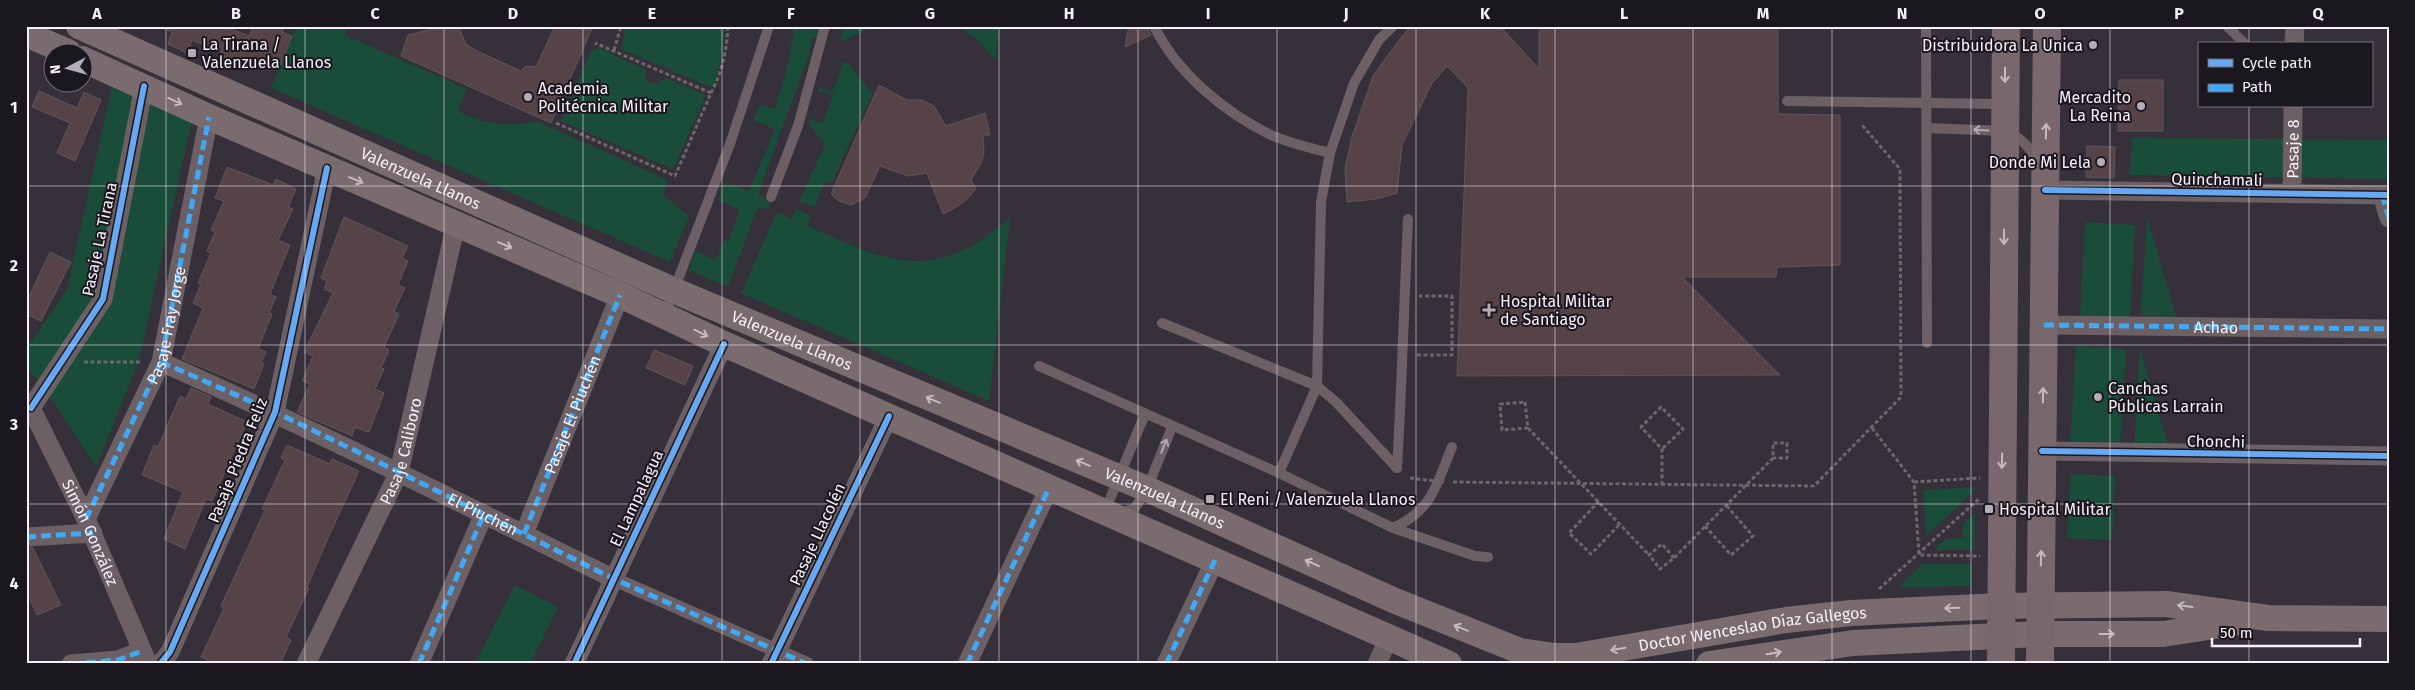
<svg xmlns="http://www.w3.org/2000/svg" width="2415" height="690" font-family="'Fira Sans',sans-serif">
  <style>
    .green { fill: #1a4d39 }
    .building { fill: #554347; stroke: #5e565a }
    .lines { fill: none; stroke-linecap: round; stroke-linejoin: round }
    .path { stroke: #6d666a; stroke-width: 3; stroke-dasharray: 4 2.5; stroke-linecap: butt }
    .service { stroke: #6d6064; stroke-width: 10 }
    .pedestrian { stroke: #6d6064; stroke-width: 14 }
    .minor { stroke: #6d6064; stroke-width: 19 }
    .secondary { stroke: #7a6b6f; stroke-width: 26 }
    .primary { stroke: #78686e; stroke-width: 28 }
    .path-bridge { stroke: #6d666a; stroke-width: 3; stroke-dasharray: 4 2.5; stroke-linecap: butt }
    .quiet { stroke: #3fa9f5; stroke-width: 5; stroke-dasharray: 10 5; stroke-linecap: butt }
    .cycleway-casing { stroke: #1b171e; stroke-width: 9 }
    .cycleway { stroke: #66a8f1; stroke-width: 6 }
    .oneway { stroke: #c4bac3 }
    .oneway2 { stroke: #c4bbc3 }
    .oneway3 { stroke: #b2a8b0 }
    .grid { fill: none; stroke: #f6f0fb; stroke-width: 1; stroke-opacity: 0.55 }
    .poi-dot { fill: #b2adb7; stroke: #1b171e; stroke-width: 2 }
    .labels { text-anchor: middle; stroke-width: 4; stroke-linejoin: round; paint-order: stroke }
    .poi-label { font-size: 16px; fill: #f6f0fb; stroke: #1b171e; text-anchor: start }
    .street-label { font-size: 16px; fill: #f6f0fb; stroke: #1b171e }
    .neatline { fill: none; stroke: #f6f0fb; stroke-width: 2 }
    .grid-label { font-size: 16px; text-anchor: middle; font-weight: bold; fill: #f6f0fb }
  </style>
  <rect width="100%" height="100%" fill="#35303a"/>
  <g class="green">
    <path d="M297,26H347L345,35L467,89L457,111C484,123 507,128 536,121L668,180L663,195L689,216L670,262L271,88Z"/>
    <path d="M626,26H726L721,60L713,88L621,49Z"/>
    <path d="M794,26H823L821,39L812,37L809,55L758,194L770,202L768,208L757,209L728,287L689,270L695,251L716,260L725,240L728,241L740,210L718,200L725,182L749,191L775,129L753,120L760,104L775,109C784,81 791,55 794,26Z"/>
    <path d="M844,26H875L840,42Z"/>
    <path d="M957,26H999L996,60L975,37Z"/>
    <path d="M599,48L646,70V79L649,82L658,84L665,78L706,95L673,169L561,121L591,51Z"/>
    <path d="M847,62L872,94L831,184L825,181L814,207L799,201L825,145L809,123V119L823,123L833,95L818,91V87L833,91L843,64Z"/>
    <path d="M115,73L194,110L139,360L96,467L39,380L26,370V340L31,342L67,290Z"/>
    <path d="M2132,138L2389,140V179L2130,175Z"/>
    <path d="M796,209L811,216L806,225C862,250 913,280 973,245C986,237 998,227 1010,218L989,401L741,293L777,212L791,219Z"/>
    <path d="M2147,216L2176,317L2141,316Z"/>
    <path d="M2085,222L2135,225L2130,320L2080,317Z"/>
    <path d="M2076,346L2126,349L2120,447L2070,445Z"/>
    <path d="M2140,348L2169,449H2134Z"/>
    <path d="M2071,474L2115,476L2112,540L2067,538Z"/>
    <path d="M1978,487L1926,536L1923,490Z"/>
    <path d="M1975,513L1974,550H1934L1945,539L1963,538V523Z"/>
    <path d="M1923,564H1971V586L1899,587Z"/>
    <path d="M515,585L558,607L530,664H482L476,661Z"/>
  </g>
  <g class="building">
    <path d="M159,26H224L249,36L253,26H284L282,32L292,36L279,69L266,64L265,67L258,64L255,70L224,57L226,54L192,40L187,53L168,44L172,32Z"/>
    <path d="M444,26H458L466,44L477,51L521,71L526,66L536,67L555,26H593L551,123L401,56L408,35Z"/>
    <path d="M1129,26L1148,29L1151,35L1125,47Z"/>
    <path d="M1411,26H1500L1539,69V26H1778V114L1840,115V265L1777,267L1776,277H1682L1780,375L1457,376L1468,88L1447,66L1431,85L1402,145L1397,193L1376,199L1347,202L1345,168L1352,137L1373,76L1399,40Z"/>
    <path d="M2119,80H2163V131H2118Z"/>
    <path d="M879,85L907,100H922L934,106L946,126L985,113L990,135H983L984,153L980,165L971,180L976,189L966,200L953,209L943,214L927,173L908,176L880,166L865,198L851,205L839,201L831,194Z"/>
    <path d="M39,91L77,108L84,92L101,100L75,161L57,153L70,123L32,107Z"/>
    <path d="M2087,146L2115,147L2114,178L2086,177Z"/>
    <path d="M227,167L273,185L276,179L296,189L288,207L293,209L278,240L290,245L270,294L276,297L269,313L272,314L258,349L266,352L261,363L264,364L254,389L182,359L203,308L193,303L201,284L198,283L211,253L207,251L215,232L211,230L224,201L215,198Z"/>
    <path d="M344,217L408,246L402,258L408,261L398,285L405,288L394,311L399,314L384,347L389,350L381,368L384,369L375,389L384,393L369,432L355,427L352,436L297,412L310,384L302,381L313,356L304,352L333,293L324,289L327,281L321,278Z"/>
    <path d="M50,252L71,262L41,321L26,314V303Z"/>
    <path d="M654,350L693,366L685,385L646,368Z"/>
    <path d="M191,388L211,397L208,404L247,422L212,501L206,499L185,549L164,539L183,492L142,475L154,445L158,447L180,396L186,399Z"/>
    <path d="M287,445L330,464L332,459L359,471L328,538L307,587L309,588L286,637L291,640L280,664H215L201,657L224,608L221,606L265,510L262,509L285,460L281,458Z"/>
    <path d="M26,548H33L61,605L37,615L26,591Z"/>
  </g>
  <g class="lines">
    <g class="path">
      <path d="M614,50L621,26"/>
      <path d="M711,93C722,72 727,50 728,26"/>
      <path d="M556,123L675,176L711,93L595,43"/>
      <path d="M1417,355H1452V296H1419"/>
      <path d="M84,362H140"/>
      <path d="M1525,402L1528,428L1502,430L1500,404Z"/>
      <path d="M1528,428L1649,555"/>
      <path d="M1872,428L1914,482L1919,555L1980,556"/>
      <path d="M1453,482L1814,486L1901,397L1900,169L1862,125"/>
      <path d="M1914,482L1980,478"/>
      <path d="M1662,485V449L1641,427L1661,407L1683,429L1662,449"/>
      <path d="M1599,501L1569,533L1591,554L1620,524"/>
      <path d="M1705,526L1731,555L1753,536L1726,505"/>
      <path d="M1674,558L1662,544L1649,555L1660,569L1674,558L1773,458V443H1787V458H1773"/>
      <path d="M1879,589L1980,498"/>
    </g>
    <g class="service">
      <path d="M1154,26C1177,73 1224,112 1271,135C1289,143 1310,148 1330,153"/>
      <path d="M1926,26L1927,343"/>
      <path d="M2227,26L2245,44"/>
      <path d="M1787,101L2003,104"/>
      <path d="M1927,128L2004,131C2022,137 2030,148 2039,164"/>
      <path d="M771,197L798,126L825,26"/>
      <path d="M664,316L730,144L769,26"/>
      <path d="M1162,323L1317,386L1336,402L1397,468"/>
      <path d="M1039,366L1279,473L1393,528L1475,556L1488,557"/>
      <path d="M1397,468C1402,385 1404,302 1408,219"/>
      <path d="M1279,473L1317,386L1321,202L1330,153L1354,83L1379,40L1393,26"/>
      <path d="M1105,511L1145,414"/>
      <path d="M1119,514L1135,508L1147,489L1172,427"/>
      <path d="M1393,528C1433,510 1436,485 1452,447"/>
    </g>
    <path class="pedestrian" d="M614,579L807,664"/>
    <g class="minor">
      <path d="M2294,44L2295,26"/>
      <path d="M2045,190L2389,195"/>
      <path id="s1" d="M2292,193L2293,106"/>
      <path d="M2382,195L2389,218"/>
      <path id="s2" d="M2044,325L2389,329"/>
      <path id="s3" d="M161,362C314,430 464,504 614,579"/>
      <path id="s4" d="M26,403L31,408L86,519L148,664"/>
      <path d="M31,408L103,299L144,86"/>
      <path d="M2042,451L2389,456"/>
      <path d="M86,519L161,362L209,117"/>
      <path d="M524,534L620,295"/>
      <path d="M26,537L93,533"/>
      <path d="M71,664L118,660L142,651"/>
      <path d="M160,664L170,652L275,412L327,168"/>
      <path id="s5" d="M306,664L399,472L456,224"/>
      <path d="M419,664L484,514"/>
      <path d="M574,664L724,344"/>
      <path d="M771,664L889,416"/>
      <path d="M967,664L1049,488"/>
      <path d="M1166,664L1215,560"/>
      <path d="M1377,664L1388,639"/>
    </g>
    <g class="secondary">
      <path id="s6" d="M79,26L675,291L1147,489L1393,600L1520,651L1555,656H1576L1786,620L1851,613L2001,606L2166,604L2268,618L2389,619"/>
      <path d="M26,34L68,52"/>
      <path d="M82,59L209,117L620,295L724,344L1449,664"/>
      <path d="M1709,664L1853,643L2040,634H2163L2240,622"/>
    </g>
    <g class="primary">
      <path d="M2001,664L2006,26"/>
      <path d="M2040,664L2047,26"/>
    </g>
    <path class="path-bridge" d="M1410,478L1444,482"/>
    <g class="quiet">
      <path d="M2382,195L2389,218"/>
      <path d="M2044,325L2389,329"/>
      <path d="M161,362L275,412L399,472L614,579L807,664"/>
      <path id="s7" d="M86,519L161,362L209,117"/>
      <path id="s8" d="M524,534L620,295"/>
      <path d="M26,537L93,533"/>
      <path d="M71,664L118,660L142,651"/>
      <path d="M419,664L484,514"/>
      <path d="M967,664L1049,488"/>
      <path d="M1166,664L1215,560"/>
    </g>
    <defs>
      <g id="cycleway">
        <path d="M2045,190L2389,195"/>
        <path d="M31,408L103,299L144,86"/>
        <path d="M2042,451L2389,456"/>
        <path d="M160,664L170,652L275,412L327,168"/>
        <path d="M574,664L724,344"/>
        <path d="M771,664L889,416"/>
      </g>
    </defs>
    <use href="#cycleway" class="cycleway-casing"/>
    <use href="#cycleway" class="cycleway"/>
  </g>
  <defs><path id="oneway-shaft" d="M-6 0H5M1.5-3L5.5 0L1.5 3" fill="none" stroke-width="1.6" stroke-linecap="round" stroke-linejoin="round" transform="scale(1.25)"/></defs>
  <g class="oneway">
    <use href="#oneway-shaft" transform="translate(2005 75) rotate(91)"/>
    <use href="#oneway-shaft" transform="translate(2046 131) rotate(-89)"/>
    <use href="#oneway-shaft" transform="translate(2004 237) rotate(90)"/>
    <use href="#oneway-shaft" transform="translate(2043 395) rotate(-89)"/>
    <use href="#oneway-shaft" transform="translate(2002 461) rotate(91)"/>
    <use href="#oneway-shaft" transform="translate(2041 558) rotate(-89)"/>
  </g>
  <g class="oneway2">
    <use href="#oneway-shaft" transform="translate(175 101) rotate(25)"/>
    <use href="#oneway-shaft" transform="translate(356 180) rotate(23)"/>
    <use href="#oneway-shaft" transform="translate(505 245) rotate(23)"/>
    <use href="#oneway-shaft" transform="translate(701 333) rotate(26)"/>
    <use href="#oneway-shaft" transform="translate(933 400) rotate(-157)"/>
    <use href="#oneway-shaft" transform="translate(1083 463) rotate(-157)"/>
    <use href="#oneway-shaft" transform="translate(1312 563) rotate(-156)"/>
    <use href="#oneway-shaft" transform="translate(2185 606) rotate(-172)"/>
    <use href="#oneway-shaft" transform="translate(1952 608) rotate(178)"/>
    <use href="#oneway-shaft" transform="translate(1461 628) rotate(-158)"/>
    <use href="#oneway-shaft" transform="translate(2107 634)"/>
    <use href="#oneway-shaft" transform="translate(1618 649) rotate(170)"/>
    <use href="#oneway-shaft" transform="translate(1774 653) rotate(-9)"/>
  </g>
  <g class="oneway3">
    <use href="#oneway-shaft" transform="translate(1981 130) rotate(-177)"/>
    <use href="#oneway-shaft" transform="translate(1164 446) rotate(-68)"/>
  </g>
  <path class="grid" d="M166,26V664M305,26V664M444,26V664M583,26V664M722,26V664M860,26V664M999,26V664M1138,26V664M1277,26V664M1416,26V664M1555,26V664M1693,26V664M1832,26V664M1971,26V664M2110,26V664M2249,26V44M2249,106V664M26,186H2389M26,345H2389M26,504H2389"/>
  <g class="poi-dot">
    <circle cx="2093" cy="45" r="5"/>
    <rect x="187" y="48" width="10" height="10" rx="2.5"/>
    <circle cx="528" cy="97" r="5"/>
    <circle cx="2141" cy="106" r="5"/>
    <circle cx="2101" cy="162" r="5"/>
    <path d="M1486.5 302.5h5v5h5v5h-5v5h-5v-5h-5v-5h5z"/>
    <circle cx="2098" cy="397" r="5"/>
    <rect x="1205" y="494" width="10" height="10" rx="2.5"/>
    <rect x="1984" y="504" width="10" height="10" rx="2.5"/>
  </g>
  <g class="labels">
    <g class="poi-label">
      <text x="202" y="50">La Tirana /<tspan x="202" dy="18">Valenzuela Llanos</tspan></text>
      <text x="2083" y="51" text-anchor="end">Distribuidora La Unica</text>
      <text x="538" y="94">Academia<tspan x="538" dy="18">Politécnica Militar</tspan></text>
      <text x="2131" y="103" text-anchor="end">Mercadito<tspan x="2131" dy="18">La Reina</tspan></text>
      <text x="2091" y="168" text-anchor="end">Donde Mi Lela</text>
      <text x="1500" y="307">Hospital Militar<tspan x="1500" dy="18">de Santiago</tspan></text>
      <text x="2108" y="394">Canchas<tspan x="2108" dy="18">Públicas Larrain</tspan></text>
      <text x="1220" y="505">El Reni / Valenzuela Llanos</text>
      <text x="1999" y="515">Hospital Militar</text>
    </g>
    <g class="street-label">
      <text dy="6" stroke="none"><textPath href="#s1" startOffset="44">Pasaje 8</textPath></text>
      <text dy="6" stroke="none"><textPath href="#s6" startOffset="374">Valenzuela Llanos</textPath></text>
      <text transform="translate(2217 179) rotate(1)" y="6">Quinchamali</text>
      <text transform="translate(99 239) rotate(-78)" y="6">Pasaje La Tirana</text>
      <text dy="6" stroke="none"><textPath href="#s7" startOffset="211">Pasaje Fray Jorge</textPath></text>
      <text dy="6" stroke="none"><textPath href="#s2" startOffset="172">Achao</textPath></text>
      <text dy="6" stroke="none"><textPath href="#s6" startOffset="779">Valenzuela Llanos</textPath></text>
      <text dy="6" stroke="none"><textPath href="#s8" startOffset="129">Pasaje El Piuchén</textPath></text>
      <text transform="translate(2216 441) rotate(1)" y="6">Chonchi</text>
      <text dy="6" stroke="none"><textPath href="#s5" startOffset="234">Pasaje Caliboro</textPath></text>
      <text transform="translate(237 460) rotate(-68)" y="6">Pasaje Piedra Feliz</text>
      <text transform="translate(636 498) rotate(-65)" y="6">El Lampalagua</text>
      <text dy="6" stroke="none"><textPath href="#s6" startOffset="1184">Valenzuela Llanos</textPath></text>
      <text dy="6" stroke="none"><textPath href="#s3" startOffset="356">El Piuchén</textPath></text>
      <text dy="6" stroke="none"><textPath href="#s4" startOffset="145">Simón González</textPath></text>
      <text transform="translate(817 534) rotate(-65)" y="6">Pasaje Llacolén</text>
      <text dy="6" stroke="none"><textPath href="#s6" startOffset="1806">Doctor Wenceslao Díaz Gallegos</textPath></text>
    </g>
  </g>
  <rect width="2415" height="690" fill="none" stroke="#1b171e" stroke-width="55"/>
  <rect x="2198" y="42" width="175" height="65" fill="#1b171e" stroke="#736e76"/>
  <rect x="2208" y="59" width="25" height="8" fill="#66a8f1" stroke="#736e76"/>
  <text x="2242" y="68" font-size="15" fill="#f6f0fb">Cycle path</text>
  <rect x="2208" y="84" width="25" height="8" fill="#3fa9f5" stroke="#736e76"/>
  <text x="2242" y="92" font-size="15" fill="#f6f0fb">Path</text>
  <g transform="translate(68 68) rotate(264)"><circle r="24" fill="#1b171e" stroke="#736e76"/>
  <path d="M0-4L9 19L0 12L-9 19Z" fill="#b2adb7"/>
  <text y="-8" font-size="14" font-weight="bold" text-anchor="middle" fill="#f6f0fb">N</text>
  </g>
  <path d="M2212 638v8h148v-8" fill="none" stroke="#f6f0fb" stroke-width="2.5"/>
  <text x="2220" y="638" font-size="15" fill="#f6f0fb" stroke="#1b171e" stroke-width="4" paint-order="stroke">50 m</text>
  <rect x="28" y="28" width="2360" height="634" class="neatline"/>
  <g class="grid-label">
    <text x="97" y="19">A</text>
    <text x="236" y="19">B</text>
    <text x="375" y="19">C</text>
    <text x="513" y="19">D</text>
    <text x="652" y="19">E</text>
    <text x="791" y="19">F</text>
    <text x="930" y="19">G</text>
    <text x="1069" y="19">H</text>
    <text x="1208" y="19">I</text>
    <text x="1346" y="19">J</text>
    <text x="1485" y="19">K</text>
    <text x="1624" y="19">L</text>
    <text x="1763" y="19">M</text>
    <text x="1902" y="19">N</text>
    <text x="2040" y="19">O</text>
    <text x="2179" y="19">P</text>
    <text x="2318" y="19">Q</text>
    <text x="14" y="113">1</text>
    <text x="14" y="271">2</text>
    <text x="14" y="430">3</text>
    <text x="14" y="589">4</text>
  </g>
</svg>
